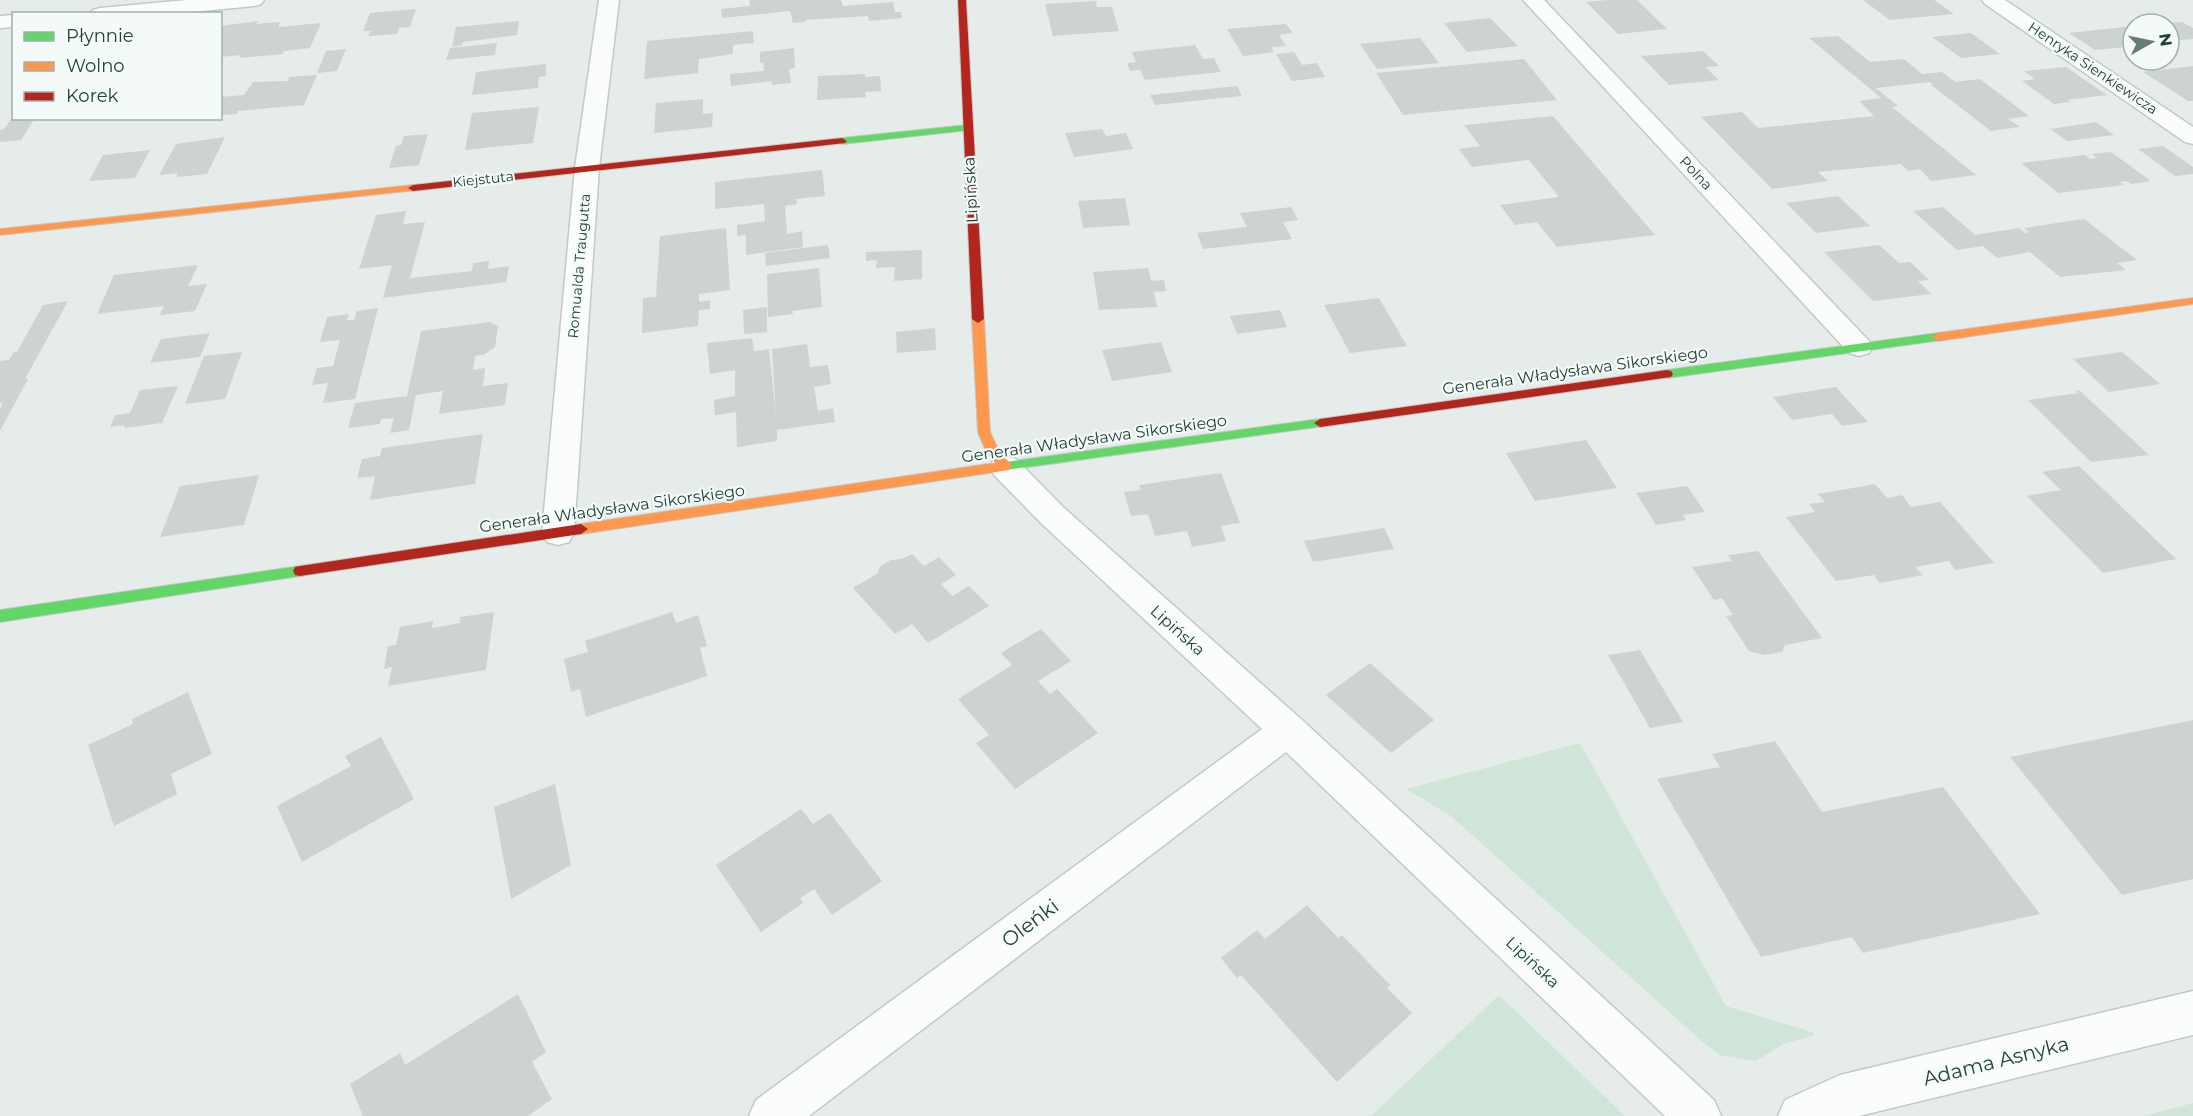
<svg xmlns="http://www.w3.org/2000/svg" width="2193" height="1116" font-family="Montserrat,sans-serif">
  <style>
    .green { fill: #cfe5d7 }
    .building { fill: #cdd3d1 }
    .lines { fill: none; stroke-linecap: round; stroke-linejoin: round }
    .street-casing { stroke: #c3c9c6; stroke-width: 3 }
    .fast-casing { stroke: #c1c9c7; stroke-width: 2 }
    .slow-casing { stroke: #c1c9c7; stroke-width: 2 }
    .jam-casing { stroke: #c1c9c7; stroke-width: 2 }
    .street { fill: #fbfcfc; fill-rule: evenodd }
    .fast { fill: #63d668; fill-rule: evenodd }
    .slow { fill: #ff974d; fill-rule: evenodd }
    .jam { fill: #b3261e; fill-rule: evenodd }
    .labels { text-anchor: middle; stroke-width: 4.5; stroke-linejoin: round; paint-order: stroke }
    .far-street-label { font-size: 14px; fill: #22403b; stroke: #f4faf8 }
    .street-label { font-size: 16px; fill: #22403b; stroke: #f4faf8 }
    .near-street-label { font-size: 20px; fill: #22403b; stroke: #f4faf8 }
  </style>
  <rect width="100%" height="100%" fill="#e6ece9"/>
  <g class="green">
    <path d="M1580,743L1726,1006L1812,1032L1815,1035L1783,1044L1756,1061L1720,1055L1706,1045L1451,816L1406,789Z"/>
    <path d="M1499,995L1625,1116H1371Z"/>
    <path d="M2193,1103V1116H2144Z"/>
  </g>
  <g class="building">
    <path d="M749,0H841L843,6L893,2L895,12H901L902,18L869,21L868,16L805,20V22L793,23L790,11L722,18L721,9L750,6Z"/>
    <path d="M1607,0H1637L1667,29L1618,34L1586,2Z"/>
    <path d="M1863,0H1934L1954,14L1890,20Z"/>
    <path d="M1096,1L1097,7H1112L1119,31L1053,36L1045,4Z"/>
    <path d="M416,9L410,27L399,28L397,34L368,36L371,31H363L370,13Z"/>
    <path d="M1490,18L1518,46L1467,52L1444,23Z"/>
    <path d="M258,21L256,24L280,22L278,27L321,23L310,48L284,51L283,54L239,58L241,55L220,57V26Z"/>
    <path d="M519,21L517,35L463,42L462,45L452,47L456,27Z"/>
    <path d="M2182,22L2193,28V39L2169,41V23Z"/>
    <path d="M1286,24L1293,33L1279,35L1286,46L1271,47L1274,52L1243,56L1227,29Z"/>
    <path d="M2133,26V45L2126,47L2095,50L2069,33Z"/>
    <path d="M753,31L754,43L733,45V54L699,59L698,73L644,79L647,41Z"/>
    <path d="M1971,33L2000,54L1961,58L1932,37Z"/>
    <path d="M1838,36L1870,62L1904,59L1922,74L1942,72L1955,82L1980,79L2029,116L2008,119L2020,127L1991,131L1931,85H1933L1930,82L1876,88L1898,106L1892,107L1976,175L1931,181L1920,169L1908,171L1901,164L1818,172L1828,181L1772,189L1701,117L1742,112L1758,128L1874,116L1859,101L1881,98L1809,38Z"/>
    <path d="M1420,38L1439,63L1377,69L1360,44Z"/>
    <path d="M497,43L495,55L446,60L450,48Z"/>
    <path d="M1195,45L1203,59L1214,58L1221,72L1145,80L1140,70L1130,71L1127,63L1136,62L1132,52Z"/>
    <path d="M794,48L795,68L789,69L791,83L772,85V81L731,86L730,74L764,71L763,62L760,63V52Z"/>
    <path d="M346,49L337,71L317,73L326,51Z"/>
    <path d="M1703,51L1719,66L1705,67L1719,80L1669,85L1641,56Z"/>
    <path d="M1294,52L1302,65L1317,63L1325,77L1292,81L1276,54Z"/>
    <path d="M1524,59L1557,100L1403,115L1376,73Z"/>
    <path d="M546,64V76L539,77L538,88L472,95L476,72Z"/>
    <path d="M2193,66V101H2188L2143,72Z"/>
    <path d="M2066,67L2107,95L2067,100L2071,102L2054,104L2022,81L2035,79L2024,71Z"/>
    <path d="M865,74V77L880,76L881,91L865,92L866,97L817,100L818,76Z"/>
    <path d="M317,75L304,105L238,111L237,114L220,115V97L244,95L253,82L288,81L289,77Z"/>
    <path d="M1237,86L1242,96L1155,105L1150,95Z"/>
    <path d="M703,99V114L713,113L712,127L654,133L656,103Z"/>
    <path d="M539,107L533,143L465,150L472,113Z"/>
    <path d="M1553,116L1655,235L1557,247L1537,222L1515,225L1500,205L1559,197L1529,160L1472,167L1459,149L1480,146L1464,125Z"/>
    <path d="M12,118H35L21,140L0,142V130L4,129Z"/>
    <path d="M2096,122L2114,135L2067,141L2050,129Z"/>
    <path d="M1102,129L1106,136L1126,133L1133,149L1074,157L1065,133Z"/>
    <path d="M428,134L419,165L389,168L396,146L401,145L404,136Z"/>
    <path d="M225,137L207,174L176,177L178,173L159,175L176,144Z"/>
    <path d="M2163,146L2193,167V174L2175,176L2138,149Z"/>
    <path d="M150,150L135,178L89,181L103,155Z"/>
    <path d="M2111,152L2151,181L2131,184L2127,181L2120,182L2124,185L2058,193L2021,163L2085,155L2090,159L2097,158L2092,154Z"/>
    <path d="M822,170L825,196L796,199L797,204L785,206L787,234L802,231L803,247L746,255V235L737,236V225L765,221L764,204L715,209V182Z"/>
    <path d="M1838,196L1870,226L1816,233L1786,203Z"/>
    <path d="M1125,198L1130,225L1083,228L1078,201Z"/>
    <path d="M1291,207L1298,220L1283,222L1292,239L1203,249L1197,233L1247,227L1240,213Z"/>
    <path d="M1943,207L1975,235L2019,228L2025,233L2029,232L2024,228L2084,219L2137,260L2117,263L2126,270L2060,277L2030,252L1997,258L1983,246L1957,250L1913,211Z"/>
    <path d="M406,211L403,224L425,222L410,278L472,271L473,263L489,261L488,269L509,266L506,282L383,298L392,265L359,269L376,215Z"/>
    <path d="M726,228L730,290L699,294V302L710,300V309L699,310L698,326L642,333L643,298L656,297L660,236Z"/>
    <path d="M828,245L830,258L766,266L765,253Z"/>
    <path d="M1879,245L1899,263L1910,262L1929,280L1918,281L1931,294L1873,301L1824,252Z"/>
    <path d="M922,250V279L894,281L895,267L876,268L877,260L866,261V252Z"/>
    <path d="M198,265L188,286L207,284L195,311L160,315L164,306L97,314L114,275Z"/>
    <path d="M819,268L822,307L792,311L793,314L768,317L767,274Z"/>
    <path d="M1148,268L1151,281L1164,280L1166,291L1154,292L1157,307L1099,310L1093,272Z"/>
    <path d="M1379,298L1407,346L1350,353L1324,305Z"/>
    <path d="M68,301L25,379H28L0,431V409L3,403H0V361L9,360L14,352H17L43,305Z"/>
    <path d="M767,307V332L744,334L743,310Z"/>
    <path d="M378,308L355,399L323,403L328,383L312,385L317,368L333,366L340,340L320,342L327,317L349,314L347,320H354L357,311Z"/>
    <path d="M1280,310L1287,327L1237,334L1230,316Z"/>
    <path d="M490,322L498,326L495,347L485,354L475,356L473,370L485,368L483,386L508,383L505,405L439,414L443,391L416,395L409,430L390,433L394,418L381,419L380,424L348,428L355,403L407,396L421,331Z"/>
    <path d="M935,328L936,350L897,353L896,332Z"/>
    <path d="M210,333L200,357L150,363L161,339Z"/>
    <path d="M752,338L754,351L769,349L776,416L772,349L807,344L810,367L828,365L831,384L814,387L818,411L833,408L835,422L777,430V441L737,447L736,412L715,415L714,400L735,396V370L710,374L707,343Z"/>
    <path d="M1161,342L1172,372L1112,381L1102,350Z"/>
    <path d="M242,352L225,399L185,404L204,356Z"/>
    <path d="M2122,352L2160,384L2109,392L2073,359Z"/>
    <path d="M178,386L162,423L124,428L125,425L110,427L115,415L130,413L140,390Z"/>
    <path d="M1836,387L1868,422L1842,426L1832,414L1792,420L1773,397Z"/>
    <path d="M2079,390L2149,455L2091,462L2028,400L2078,393L2076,391Z"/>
    <path d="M483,434L475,484L370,500L375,476L357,478L362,459L380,456L382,448Z"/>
    <path d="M1586,440L1617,488L1535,501L1506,453Z"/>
    <path d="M2079,466L2176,559L2103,573L2027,496L2061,490L2042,472Z"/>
    <path d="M1221,473L1240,523L1221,526L1226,541L1192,547L1187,531L1155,536L1148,514L1131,516L1124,492L1141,490L1139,485Z"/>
    <path d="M259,475L244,525L160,537L180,486Z"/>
    <path d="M1875,484L1887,498L1902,495L1911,507L1940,502L1994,563L1955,570L1949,561L1915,567L1923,575L1880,583L1874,575L1836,581L1786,517L1815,512L1809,504L1825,502L1818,494Z"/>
    <path d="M1687,486L1705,512L1683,515L1686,520L1656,525L1636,493Z"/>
    <path d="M1384,528L1394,549L1313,562L1304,541Z"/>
    <path d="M1758,551L1822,638L1785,645L1782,652L1764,655L1749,651L1726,616L1733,615L1722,598L1714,600L1692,567L1732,561L1728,555Z"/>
    <path d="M912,554L924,566L939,557L956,575L941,584L952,596L969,586L989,606L928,643L912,624L895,634L853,588L877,574L880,566L891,560L901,559Z"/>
    <path d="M494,612L486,670L388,686L392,667L384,669L388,646L396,645L400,627L433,621L432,628L460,623V617Z"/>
    <path d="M672,612L676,623L698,615L707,646L700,648L707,676L586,717L580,689L571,692L564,659L588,652L585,641Z"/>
    <path d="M1041,629L1071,661L1038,681L1050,694L1057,689L1098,733L1015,789L976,743L989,735L958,699L1012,665L1001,653Z"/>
    <path d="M1640,650L1683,722L1650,728L1608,655Z"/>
    <path d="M1370,663L1434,720L1391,753L1326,695Z"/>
    <path d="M188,692L212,754L171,774L177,794L114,826L88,745L133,724L132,719Z"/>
    <path d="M2193,720V879L2122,895L2010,757Z"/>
    <path d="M381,737L414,799L302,862L277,806L351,766L345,756Z"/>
    <path d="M1775,741L1822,812L1943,787L2040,914L1863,953L1852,937L1761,957L1657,779L1720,767L1712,754Z"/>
    <path d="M555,784L571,865L511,899L494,807Z"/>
    <path d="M801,809L813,824L830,813L882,881L832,915L814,889L800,898L803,903L761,932L716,865Z"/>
    <path d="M1307,905L1338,938L1342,935L1390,985L1387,988L1412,1013L1337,1082L1241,975L1237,978L1221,958L1257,930L1265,939Z"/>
    <path d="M518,994L546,1052L532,1062L552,1099L528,1116H363L350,1084L400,1053L405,1065Z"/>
  </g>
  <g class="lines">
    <defs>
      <g id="street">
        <path d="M187,0H264L261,4L254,6L172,14H90L93,10L100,8Z"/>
        <path d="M599,0H619L599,168L574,533L569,542L558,545L547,542L542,533L575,168Z"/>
        <path d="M1523,0H1544L1869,341L1873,347L1869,353L1859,356L1849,353Z"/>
        <path d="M1982,0H2005L2193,127V144L2185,142L1985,4Z"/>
        <path d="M14,15V27L0,28V16Z"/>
        <path d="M1005,456L1016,459L1063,507L1301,719L1714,1100L1721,1116H1665L1286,752L809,1116H749L756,1100L1262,729L1041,523L994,475L990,467L994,459Z"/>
        <path d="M2193,991V1035L1859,1116H1778L1785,1100L1840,1075Z"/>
      </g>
      <g id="fast">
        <path d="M967,125L972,128L970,130L842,144L837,141L842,138Z"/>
        <path d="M1938,333L1944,337L1942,340L1667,378L1661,374L1667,370Z"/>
        <path d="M1320,419L1326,423L1324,426L1006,470L1000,466L1006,462Z"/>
        <path d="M300,566L305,567L307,571L305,575L300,576L0,622V610Z"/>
      </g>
      <g id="slow">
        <path d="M413,185L418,188L417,190L0,235V229Z"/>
        <path d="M2193,298V304L1938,341L1932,337L1938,333Z"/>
        <path d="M978,315L984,319L990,432L997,447L1012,466L1009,470L581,534L574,529L581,524L995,463L985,449L978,432L972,319Z"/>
      </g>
      <g id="jam">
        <path d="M958,0H966L984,319L978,323L972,319Z"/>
        <path d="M842,138L847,141L845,143L413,191L408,188L413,185Z"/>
        <path d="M1667,370L1671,371L1673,374L1671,377L1320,427L1314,423L1320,419Z"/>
        <path d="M581,524L588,529L581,534L300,576L295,575L293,571L295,567L300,566Z"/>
      </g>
    </defs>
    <use href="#street" class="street-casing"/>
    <use href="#fast" class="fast-casing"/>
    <use href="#slow" class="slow-casing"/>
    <use href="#jam" class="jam-casing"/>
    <use href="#street" class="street"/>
    <use href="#fast" class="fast"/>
    <use href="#slow" class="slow"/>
    <use href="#jam" class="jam"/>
  </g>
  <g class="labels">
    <g class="far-street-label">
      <text transform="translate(2093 68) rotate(34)" y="5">Henryka Sienkiewicza</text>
      <text transform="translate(1696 173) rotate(47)" y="5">Polna</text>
      <text transform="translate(483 179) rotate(-6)" y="5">Kiejstuta</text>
      <text transform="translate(579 266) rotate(-85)" y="5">Romualda Traugutta</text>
    </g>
    <g class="street-label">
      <text transform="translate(970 190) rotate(-93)" y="6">Lipińska</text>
      <text transform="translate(1575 370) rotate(-8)" y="6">Generała Władysława Sikorskiego</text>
      <text transform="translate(1094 438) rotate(-8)" y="6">Generała Władysława Sikorskiego</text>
      <text transform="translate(612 508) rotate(-8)" y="6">Generała Władysława Sikorskiego</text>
      <text transform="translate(1178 630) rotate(42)" y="6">Lipińska</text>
      <text transform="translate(1533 962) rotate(43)" y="6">Lipińska</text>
    </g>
    <g class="near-street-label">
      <text transform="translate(1030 923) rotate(-37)" y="7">Oleńki</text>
      <text transform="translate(1996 1061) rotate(-14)" y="7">Adama Asnyka</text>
    </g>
  </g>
  <rect x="12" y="12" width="210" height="108" fill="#f4faf8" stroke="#a0b0ac" stroke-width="1.5"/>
  <rect x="24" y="32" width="30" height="9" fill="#63d668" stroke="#a0b0ac" stroke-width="1.5"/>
  <text x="66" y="42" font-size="18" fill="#22403b">Płynnie</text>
  <rect x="24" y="62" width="30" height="9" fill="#ff974d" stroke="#a0b0ac" stroke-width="1.5"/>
  <text x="66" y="72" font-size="18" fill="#22403b">Wolno</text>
  <rect x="24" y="92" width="30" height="9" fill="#b3261e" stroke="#a0b0ac" stroke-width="1.5"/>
  <text x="66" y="102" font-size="18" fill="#22403b">Korek</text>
  <g transform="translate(2151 42) rotate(81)"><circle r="28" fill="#f4faf8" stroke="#a0b0ac" stroke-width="1.5"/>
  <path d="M0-4.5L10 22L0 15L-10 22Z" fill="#677c78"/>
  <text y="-9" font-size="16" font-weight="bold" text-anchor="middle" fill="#22403b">N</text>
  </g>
</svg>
